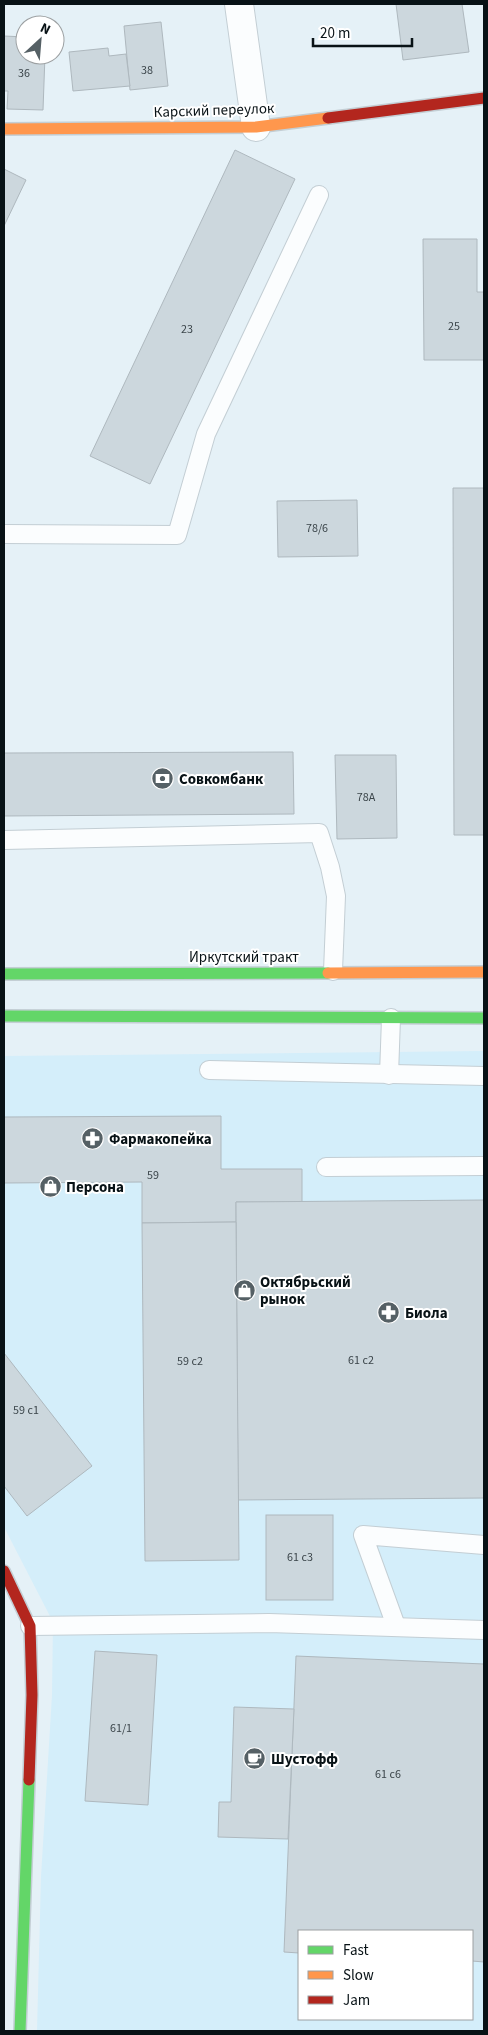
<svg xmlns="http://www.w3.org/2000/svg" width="488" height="2035" font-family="'Source Sans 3',sans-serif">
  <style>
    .built { fill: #d4eefa; fill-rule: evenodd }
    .building { fill: #ccd7dd; stroke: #aeb8be }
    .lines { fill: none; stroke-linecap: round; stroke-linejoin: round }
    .lane-casing { stroke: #c3ced4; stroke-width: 20 }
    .street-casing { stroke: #c3ced4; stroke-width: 30 }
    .fast-casing { stroke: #c3ced4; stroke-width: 14 }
    .slow-casing { stroke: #c3ced4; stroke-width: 14 }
    .jam-casing { stroke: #c3ced4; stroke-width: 14 }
    .lane { stroke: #fbfdfe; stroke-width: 18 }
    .street { stroke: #fbfdfe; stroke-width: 28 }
    .fast { stroke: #63d668; stroke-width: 11 }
    .slow { stroke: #ff974d; stroke-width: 11 }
    .jam { stroke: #b3261e; stroke-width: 11 }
    .labels { text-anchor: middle; stroke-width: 4; stroke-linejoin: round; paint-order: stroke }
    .number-label { font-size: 12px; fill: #3b454a }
    .street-label { font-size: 15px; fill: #081216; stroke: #fff }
    .poi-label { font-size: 15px; font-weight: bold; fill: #081216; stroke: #fff; text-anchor: start }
  </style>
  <rect width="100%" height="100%" fill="#e5f1f7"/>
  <path class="built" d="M484,1051V2031H37L41,1877L52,1695L53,1622L4,1527V1056ZM299,1931H472V2019H299Z"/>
  <g class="building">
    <path d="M396,4H462L469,52L403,60Z"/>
    <path d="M161,22L168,86L130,90L124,26Z"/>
    <path d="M4,36L25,37V55H45L43,110L7,109L8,91H4Z"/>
    <path d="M108,48L109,56L126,54L130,86L73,91L69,52Z"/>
    <path d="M235,150L295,179L150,484L90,456Z"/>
    <path d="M4,169L26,180L4,226Z"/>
    <path d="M423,239H477V292H484V360H424Z"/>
    <path d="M453,488H484V835H454Z"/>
    <path d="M357,500L358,556L278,557L277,501Z"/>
    <path d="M293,752L294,814L4,816V753Z"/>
    <path d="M335,755H396L397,838L337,839Z"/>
    <path d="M221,1116V1169H302V1202H236V1222L142,1223V1182L4,1183V1117Z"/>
    <path d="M484,1200V1498L238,1500L236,1202Z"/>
    <path d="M236,1222L239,1560L145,1561L142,1223Z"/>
    <path d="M4,1353L92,1466L27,1516L4,1486Z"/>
    <rect x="266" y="1515" width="67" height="85"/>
    <path d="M95,1651L157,1655L148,1805L85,1801Z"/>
    <path d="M296,1656L484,1664V1962L472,1961V1931H299V1953L284,1952Z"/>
    <path d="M234,1707L294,1709L288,1839L218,1837L219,1802H231Z"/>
  </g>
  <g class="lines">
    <defs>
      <g id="lane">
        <path d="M4,534L177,535L206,434L319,195"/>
        <path d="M4,840L319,833L330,867L336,896L333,971"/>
        <path d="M209,1070L484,1076"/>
        <path d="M389,1075L391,1018"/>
        <path d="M326,1167L484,1166"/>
        <path d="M30,1626L269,1623L484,1630"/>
        <path d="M396,1626L363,1535L484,1545"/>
      </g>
      <path id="street" d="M239,4L256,127"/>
      <g id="fast">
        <path d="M4,974L328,973"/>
        <path d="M4,1016L484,1018"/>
        <path d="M20,2031L29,1780"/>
      </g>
      <g id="slow">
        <path d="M4,129L256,127L328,118"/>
        <path d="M328,973L484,972"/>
      </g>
      <g id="jam">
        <path d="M328,118L484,98"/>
        <path d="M4,1571L30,1626L32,1695L29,1780"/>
      </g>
    </defs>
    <use href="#lane" class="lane-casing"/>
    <use href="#street" class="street-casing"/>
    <use href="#fast" class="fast-casing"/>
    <use href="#slow" class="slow-casing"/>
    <use href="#jam" class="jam-casing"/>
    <use href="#lane" class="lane"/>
    <use href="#street" class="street"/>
    <use href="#fast" class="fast"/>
    <use href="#slow" class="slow"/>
    <use href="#jam" class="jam"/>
  </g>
  <defs>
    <symbol id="bank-disc" viewBox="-11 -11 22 22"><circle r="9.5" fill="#556065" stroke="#fff"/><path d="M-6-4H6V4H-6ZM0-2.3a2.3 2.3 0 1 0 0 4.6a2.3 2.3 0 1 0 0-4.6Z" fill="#fff"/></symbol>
    <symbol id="pharmacy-disc" viewBox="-11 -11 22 22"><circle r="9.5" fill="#556065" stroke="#fff"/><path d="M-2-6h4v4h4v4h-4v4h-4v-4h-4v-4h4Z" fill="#fff"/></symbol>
    <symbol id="shop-disc" viewBox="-11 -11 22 22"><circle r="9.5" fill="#556065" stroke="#fff"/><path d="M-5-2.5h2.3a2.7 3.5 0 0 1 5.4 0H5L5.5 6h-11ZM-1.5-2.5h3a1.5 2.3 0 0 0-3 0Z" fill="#fff"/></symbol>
    <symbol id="cafe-disc" viewBox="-11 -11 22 22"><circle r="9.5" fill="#556065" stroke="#fff"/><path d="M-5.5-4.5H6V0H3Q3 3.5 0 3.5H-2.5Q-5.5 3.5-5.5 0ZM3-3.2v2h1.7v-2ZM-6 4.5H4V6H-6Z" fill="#fff"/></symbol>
  </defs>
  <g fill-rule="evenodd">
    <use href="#bank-disc" x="150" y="766" width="25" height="25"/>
    <use href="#pharmacy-disc" x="80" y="1126" width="25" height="25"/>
    <use href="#shop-disc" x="38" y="1174" width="25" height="25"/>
    <use href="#shop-disc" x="232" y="1278" width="25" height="25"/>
    <use href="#pharmacy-disc" x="376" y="1300" width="25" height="25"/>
    <use href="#cafe-disc" x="242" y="1746" width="25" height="25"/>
  </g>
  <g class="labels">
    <g class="number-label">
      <text x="147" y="74">38</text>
      <text x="24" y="77">36</text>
      <text x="454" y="330">25</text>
      <text x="187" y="333">23</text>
      <text x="317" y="532">78/6</text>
      <text x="366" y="801">78А</text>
      <text x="153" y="1179">59</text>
      <text x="361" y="1364">61 с2</text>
      <text x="190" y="1365">59 с2</text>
      <text x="26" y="1414">59 с1</text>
      <text x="300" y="1561">61 с3</text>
      <text x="121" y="1732">61/1</text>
      <text x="388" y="1778">61 с6</text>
    </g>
    <g class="street-label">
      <text transform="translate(214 110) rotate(-2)" y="5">Карский переулок</text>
      <text x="244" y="962">Иркутский тракт</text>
    </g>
    <g class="poi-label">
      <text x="179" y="784">Совкомбанк</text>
      <text x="109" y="1144">Фармакопейка</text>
      <text x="66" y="1192">Персона</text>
      <text x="260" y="1287">Октябрьский<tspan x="260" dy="17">рынок</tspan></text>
      <text x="405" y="1318">Биола</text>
      <text x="271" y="1764">Шустофф</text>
    </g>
  </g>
  <rect width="488" height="2035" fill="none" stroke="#081216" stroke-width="10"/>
  <rect x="298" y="1930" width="175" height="90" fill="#ffffff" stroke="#9ca0a2"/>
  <rect x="308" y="1946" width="25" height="8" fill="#63d668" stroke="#9ca0a2"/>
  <text x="343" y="1955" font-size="15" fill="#081216">Fast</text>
  <rect x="308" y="1971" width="25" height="8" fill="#ff974d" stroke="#9ca0a2"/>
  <text x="343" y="1980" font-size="15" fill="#081216">Slow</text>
  <rect x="308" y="1996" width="25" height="8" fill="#b3261e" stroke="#9ca0a2"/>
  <text x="343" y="2005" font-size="15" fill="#081216">Jam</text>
  <g transform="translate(40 40) rotate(26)"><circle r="24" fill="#ffffff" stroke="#9ca0a2"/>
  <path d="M0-4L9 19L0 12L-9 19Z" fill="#556065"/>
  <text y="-8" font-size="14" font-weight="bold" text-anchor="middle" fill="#081216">N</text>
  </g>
  <path d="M313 38v8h99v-8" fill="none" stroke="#081216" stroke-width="2.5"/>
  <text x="320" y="38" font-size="15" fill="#081216" stroke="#ffffff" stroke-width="4" paint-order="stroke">20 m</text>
</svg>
